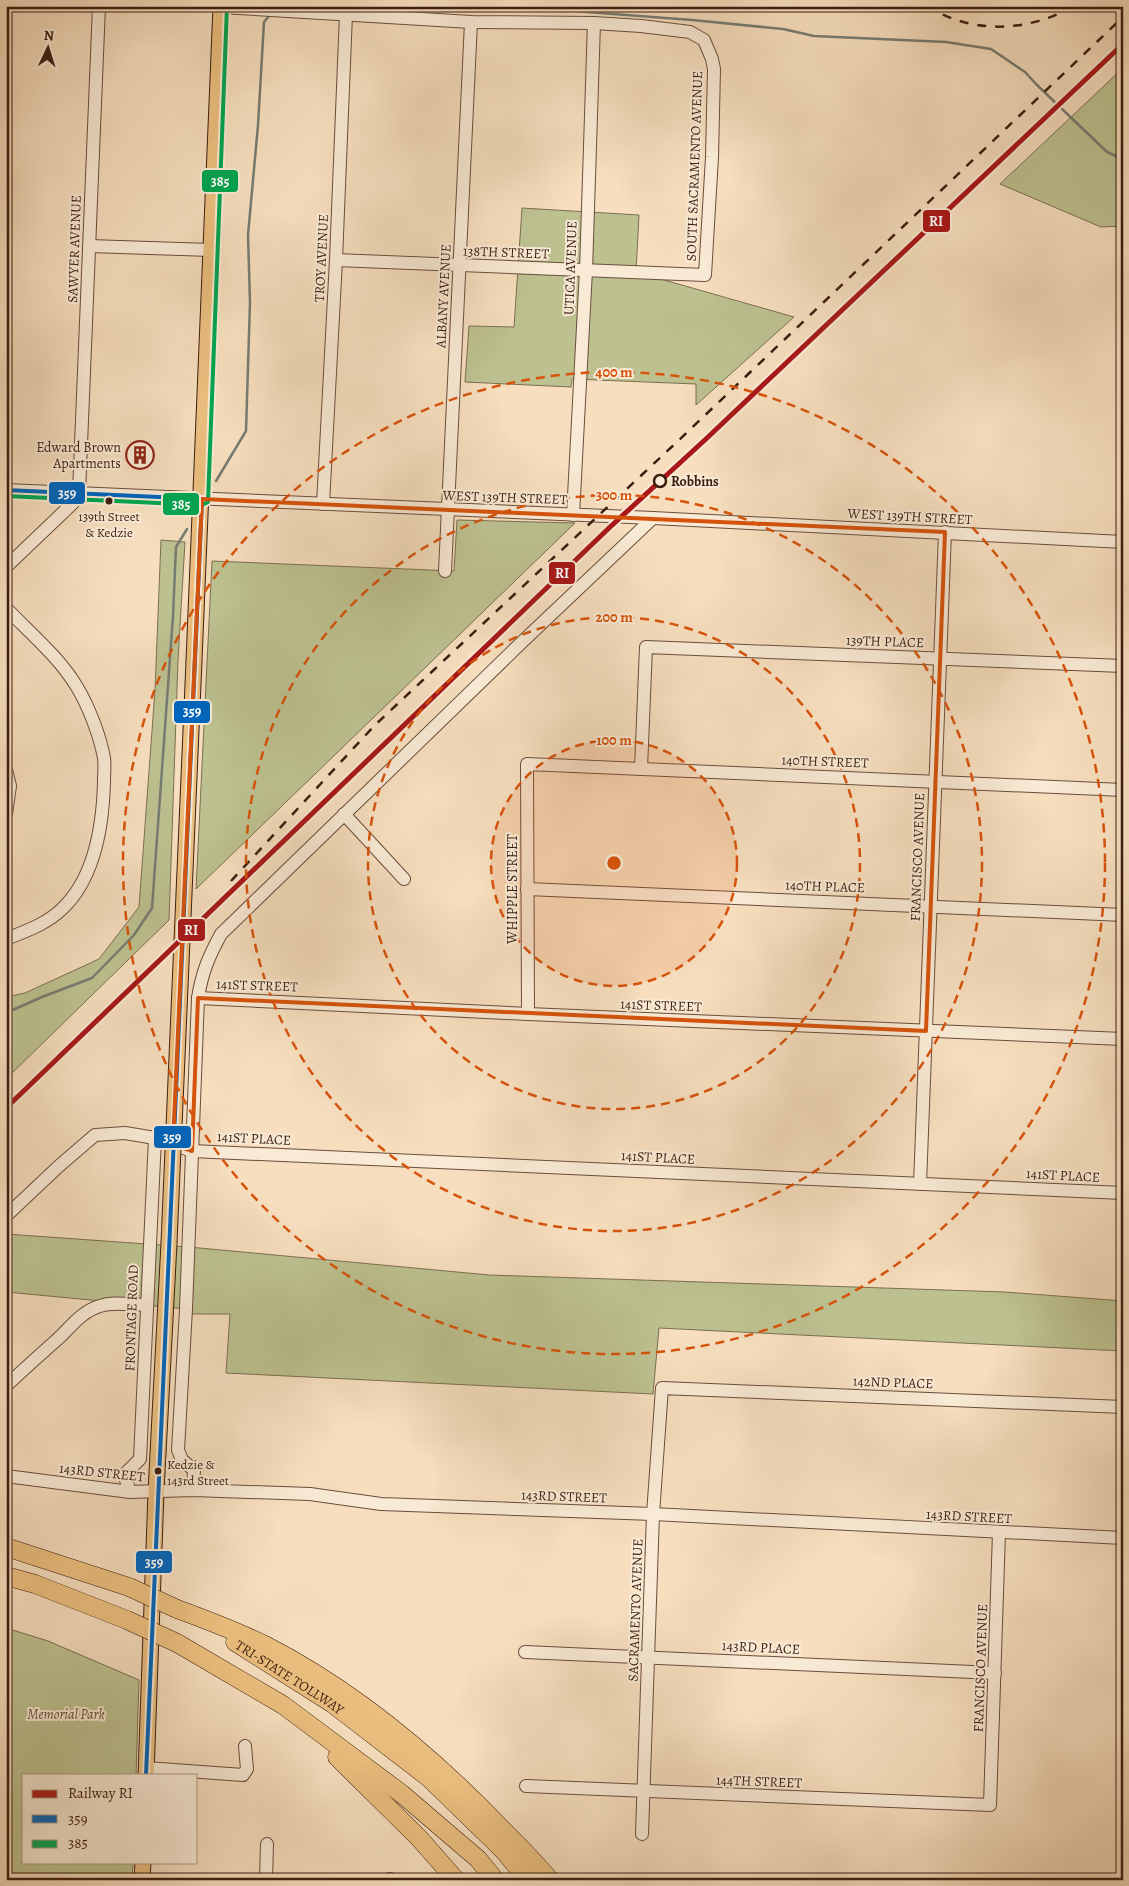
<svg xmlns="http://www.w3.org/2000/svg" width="1129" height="1886" font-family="Alegreya,serif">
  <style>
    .green { fill: #bdc190; stroke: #7c6f50 }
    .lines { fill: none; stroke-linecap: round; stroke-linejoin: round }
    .stream { stroke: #767c72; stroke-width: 2.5 }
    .minor-casing { stroke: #6a4d3c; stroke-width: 14 }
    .major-casing { stroke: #3b1d10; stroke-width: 17 }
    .highway-casing { stroke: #3b1d10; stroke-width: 19 }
    .minor { stroke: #f9ead5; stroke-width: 12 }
    .major { stroke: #ebbf7f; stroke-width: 15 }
    .highway { stroke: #ebbf7f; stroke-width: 18 }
    .rail { stroke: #3b1d10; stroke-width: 2.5; stroke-dasharray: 9 9; stroke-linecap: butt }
    .major-bridge-casing { stroke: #3b1d10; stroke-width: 17; stroke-linecap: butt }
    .highway-bridge-casing { stroke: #3b1d10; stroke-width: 19; stroke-linecap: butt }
    .major-bridge { stroke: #ebbf7f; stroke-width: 15 }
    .highway-bridge { stroke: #ebbf7f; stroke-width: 18 }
    .bus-1-casing { stroke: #f9ead5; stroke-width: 8 }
    .bus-2-casing { stroke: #f9ead5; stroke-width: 8 }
    .bus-1 { stroke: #0065bd; stroke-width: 4 }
    .bus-2 { stroke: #00a651; stroke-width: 4 }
    .rail-1-casing { stroke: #f9ead5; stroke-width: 9 }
    .rail-1 { stroke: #a81818; stroke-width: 5 }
    .marked { fill: none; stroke: #d7530c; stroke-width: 4; stroke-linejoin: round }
    .ring { fill: none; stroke: #d7530c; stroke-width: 2.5; stroke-dasharray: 9 6 }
    .stop-dot { fill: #f9ead5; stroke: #3b1d10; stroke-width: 2.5 }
    .bus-dot { fill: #3b1d10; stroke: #f9ead5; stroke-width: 2 }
    .labels { text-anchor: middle; stroke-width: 4; stroke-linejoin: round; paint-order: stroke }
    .bus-label { font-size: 13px; fill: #3b1d10; stroke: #f9ead5 }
    .street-label { font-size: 14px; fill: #3b1d10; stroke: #f9ead5 }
    .poi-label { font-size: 14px; fill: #3b1d10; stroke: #f9ead5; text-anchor: end }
    .stop-label { font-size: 14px; font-weight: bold; fill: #3b1d10; stroke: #f9ead5; text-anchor: start }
    .park-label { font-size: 14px; font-style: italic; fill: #624e36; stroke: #f9ead5 }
    .centre { fill: #d7530c; stroke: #f9ead5; stroke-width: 2.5 }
    .ring-label { font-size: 15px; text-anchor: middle; font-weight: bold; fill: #d7530c; stroke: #f9ead5; stroke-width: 4; stroke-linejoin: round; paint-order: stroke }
    .line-badge { stroke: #f9ead5; stroke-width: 2 }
    .badge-label { font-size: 14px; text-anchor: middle; font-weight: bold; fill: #fff }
  </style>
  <rect width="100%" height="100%" fill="#f6debe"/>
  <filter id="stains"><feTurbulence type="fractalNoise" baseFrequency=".004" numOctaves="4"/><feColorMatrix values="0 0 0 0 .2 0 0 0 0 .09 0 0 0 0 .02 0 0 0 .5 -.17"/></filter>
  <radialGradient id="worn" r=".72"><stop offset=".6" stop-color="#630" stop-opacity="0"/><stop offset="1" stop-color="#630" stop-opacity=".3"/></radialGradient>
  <g class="green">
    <path d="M1123,68V226L1101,227L1000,184Z"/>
    <path d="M522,208L639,215L636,272L794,317L696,405V384L572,379L571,387L465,382L469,326L514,327Z"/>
    <path d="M457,520L575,523L196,889L212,561L454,571Z"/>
    <path d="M161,540L185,542L178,660L169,920L6,1079V997L25,993L99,959L139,907L155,690Z"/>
    <path d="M6,1234L189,1247L489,1275L1005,1292L1123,1301V1351L659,1328L653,1394L226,1373L230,1314H186V1309L6,1292Z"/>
    <path d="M6,1628L48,1641L139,1680L136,1775H24V1862H133L132,1880H6Z"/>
  </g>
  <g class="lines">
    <g class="stream">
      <path d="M508,6L692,20L783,29L814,36L946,42L991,49L1025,72L1037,85L1107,152L1123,159"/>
      <path d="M216,481L246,431L250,302L248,235L258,125L264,22L269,16"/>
      <path d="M6,1013L42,997L92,978L134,935L152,908L173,616L176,547L187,529"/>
    </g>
    <defs>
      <g id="minor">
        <path d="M221,7L471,22L594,23L641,26L690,32L704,40L712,59L714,69L712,157L705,275L336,260"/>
        <path d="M89,246L211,250"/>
        <path d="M6,490L653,518L1123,542"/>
        <path d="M323,504L336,260L346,14"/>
        <path d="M573,515L586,270L594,23"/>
        <path d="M6,567L73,503L79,493L99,6"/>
        <path d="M445,571L471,22"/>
        <path d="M6,608C30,633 59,657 77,687C89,707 100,736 104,758C105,766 104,774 104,781C103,824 95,877 63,908C47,924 26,931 6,939"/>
        <path d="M641,769L646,647L1123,666"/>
        <path d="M6,770L10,786L6,814"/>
        <path d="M344,814L404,879"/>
        <path d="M527,889L1123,915"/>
        <path d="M198,998L528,1014L1123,1039"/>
        <path d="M528,1014L527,764L1123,790"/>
        <path d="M920,1184L945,532"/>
        <path d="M6,1216L59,1166L95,1135L125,1133L155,1138L192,1151L1123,1193"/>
        <path d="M6,1386C24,1369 42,1353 61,1336C73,1324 83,1311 100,1306C114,1301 132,1305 146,1305"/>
        <path d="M6,1476L130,1492L193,1490L310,1494L381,1504L653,1514L1123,1538"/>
        <path d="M193,1490L194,1470L182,1460L178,1450L186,1309L198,998C202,972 209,956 221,934L521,643L653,518"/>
        <path d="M130,1492L126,1480V1473L140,1459L155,1138"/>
        <path d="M525,1652L995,1673"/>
        <path d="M146,1768L243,1775L247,1769L245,1746"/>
        <path d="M526,1786L990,1805L999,1532"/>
        <path d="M642,1834L653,1514L662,1388L1123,1407"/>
        <path d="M266,1880L267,1844"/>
        <path d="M390,1880V1879"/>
      </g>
      <g id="major">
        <path d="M194,661L221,6"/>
        <path d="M146,1775L156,1492L169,1243"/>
        <path d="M142,1880L143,1862"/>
      </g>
      <g id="highway">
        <path d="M6,1547L129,1587"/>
        <path d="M6,1576L35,1584L127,1620"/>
        <path d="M177,1609C207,1620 236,1631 265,1645C353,1690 435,1759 503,1830C519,1846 535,1862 550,1880"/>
        <path id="s1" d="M235,1642L333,1704L429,1778L503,1850L528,1880"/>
        <path d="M177,1643L283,1705L402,1794L478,1859L495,1880"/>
        <path d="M337,1757L419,1838L456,1880"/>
      </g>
    </defs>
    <use href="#minor" class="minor-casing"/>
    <use href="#major" class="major-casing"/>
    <use href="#highway" class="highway-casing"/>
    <use href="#minor" class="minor"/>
    <use href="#major" class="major"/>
    <use href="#highway" class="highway"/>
    <g class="rail">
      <path d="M927,6C973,35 1028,32 1074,6"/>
      <path d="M231,881L374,726L679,440L1123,17"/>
    </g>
    <defs>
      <path id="major-bridge" d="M169,1243L194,661"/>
      <g id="highway-bridge">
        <path d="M129,1587L177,1609"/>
        <path d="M127,1620L177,1643"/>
      </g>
    </defs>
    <use href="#major-bridge" class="major-bridge-casing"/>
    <use href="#highway-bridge" class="highway-bridge-casing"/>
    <use href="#major-bridge" class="major-bridge"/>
    <use href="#highway-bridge" class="highway-bridge"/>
    <defs>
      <g id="bus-1">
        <path d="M6,490L202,499"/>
        <path d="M146,1775C161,1349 183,924 202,499"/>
      </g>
      <path id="bus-2" d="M6,496L202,505L208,502L227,6"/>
    </defs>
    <use href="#bus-1" class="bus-1-casing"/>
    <use href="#bus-2" class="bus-2-casing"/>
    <use href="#bus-1" class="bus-1"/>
    <use href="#bus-2" class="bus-2"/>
    <defs>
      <path id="rail-1" d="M6,1108L609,528L707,438L1123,44"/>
    </defs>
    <use href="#rail-1" class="rail-1-casing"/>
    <use href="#rail-1" class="rail-1"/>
  </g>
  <path class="marked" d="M202,499L945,532L926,1031L198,998L192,1151L173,1144Z"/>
  <circle cx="614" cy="863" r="123" fill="#d7530c" fill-opacity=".12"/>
  <g class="ring">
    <circle cx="614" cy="863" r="123"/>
    <circle cx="614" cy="863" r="246"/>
    <circle cx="614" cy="863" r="368"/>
    <circle cx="614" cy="863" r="491"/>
  </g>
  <defs>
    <symbol id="building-ring" viewBox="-11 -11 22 22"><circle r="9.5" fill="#f9ead5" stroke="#8f2418" stroke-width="1.5"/><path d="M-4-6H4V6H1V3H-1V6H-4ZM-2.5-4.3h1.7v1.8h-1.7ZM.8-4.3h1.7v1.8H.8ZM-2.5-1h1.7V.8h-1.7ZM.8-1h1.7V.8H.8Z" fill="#8f2418"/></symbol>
  </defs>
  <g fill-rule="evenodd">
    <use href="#building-ring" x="124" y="439" width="32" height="32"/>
  </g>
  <circle class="stop-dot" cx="660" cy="481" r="6"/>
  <g class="bus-dot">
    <circle cx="109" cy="501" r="4.5"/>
    <circle cx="158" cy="1471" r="4.5"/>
  </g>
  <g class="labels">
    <g class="bus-label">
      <text x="109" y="521">139th Street<tspan x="109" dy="16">&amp; Kedzie</tspan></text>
      <text x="167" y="1469" text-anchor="start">Kedzie &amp;<tspan x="167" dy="16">143rd Street</tspan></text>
    </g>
    <g class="street-label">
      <text transform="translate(694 166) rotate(-88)" y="5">SOUTH SACRAMENTO AVENUE</text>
      <text transform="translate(74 249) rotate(-88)" y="5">SAWYER AVENUE</text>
      <text transform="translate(506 252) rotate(2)" y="5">138TH STREET</text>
      <text transform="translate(321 258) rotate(-87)" y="5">TROY AVENUE</text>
      <text transform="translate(570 268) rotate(-88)" y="5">UTICA AVENUE</text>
      <text transform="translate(443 296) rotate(-87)" y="5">ALBANY AVENUE</text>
      <text transform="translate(505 497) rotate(2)" y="5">WEST 139TH STREET</text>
      <text transform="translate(910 516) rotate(3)" y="5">WEST 139TH STREET</text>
      <text transform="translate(885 641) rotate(2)" y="5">139TH PLACE</text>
      <text transform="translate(825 761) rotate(2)" y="5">140TH STREET</text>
      <text transform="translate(917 857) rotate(-88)" y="5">FRANCISCO AVENUE</text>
      <text transform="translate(825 886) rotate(2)" y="5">140TH PLACE</text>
      <text transform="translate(512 889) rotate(-90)" y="5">WHIPPLE STREET</text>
      <text transform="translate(257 985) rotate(2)" y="5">141ST STREET</text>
      <text transform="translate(661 1005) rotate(2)" y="5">141ST STREET</text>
      <text transform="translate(254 1138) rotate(3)" y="5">141ST PLACE</text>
      <text transform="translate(658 1157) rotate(3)" y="5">141ST PLACE</text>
      <text transform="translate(1063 1175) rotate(3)" y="5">141ST PLACE</text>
      <text transform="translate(131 1318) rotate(-88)" y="5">FRONTAGE ROAD</text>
      <text transform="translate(893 1382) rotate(2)" y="5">142ND PLACE</text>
      <text transform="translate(102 1472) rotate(6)" y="5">143RD STREET</text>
      <text transform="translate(564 1496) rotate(2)" y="5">143RD STREET</text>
      <text transform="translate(969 1516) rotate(3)" y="5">143RD STREET</text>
      <text transform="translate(635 1610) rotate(-88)" y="5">SACRAMENTO AVENUE</text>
      <text transform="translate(761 1647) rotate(3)" y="5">143RD PLACE</text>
      <text transform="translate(980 1668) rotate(-88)" y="5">FRANCISCO AVENUE</text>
      <text dy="5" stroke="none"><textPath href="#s1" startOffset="65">TRI-STATE TOLLWAY</textPath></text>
      <text transform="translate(759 1781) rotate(2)" y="5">144TH STREET</text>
    </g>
    <g class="poi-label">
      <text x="121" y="452">Edward Brown<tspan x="121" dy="16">Apartments</tspan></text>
    </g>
    <g class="stop-label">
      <text x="671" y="486">Robbins</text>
    </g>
    <g class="park-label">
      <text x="66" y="1719">Memorial Park</text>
    </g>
  </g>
  <circle cx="614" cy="863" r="8" class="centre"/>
  <g class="ring-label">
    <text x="614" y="377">400 m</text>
    <text x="614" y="500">300 m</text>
    <text x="614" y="622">200 m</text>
    <text x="614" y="745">100 m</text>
  </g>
  <g class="line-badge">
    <rect x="201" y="169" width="38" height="24" rx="5" fill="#00a651"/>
    <rect x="922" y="209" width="29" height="24" rx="5" fill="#a81818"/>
    <rect x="48" y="481" width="38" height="24" rx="5" fill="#0065bd"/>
    <rect x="162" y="492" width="38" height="24" rx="5" fill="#00a651"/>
    <rect x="548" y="561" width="28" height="24" rx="5" fill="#a81818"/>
    <rect x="173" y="700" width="38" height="24" rx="5" fill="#0065bd"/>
    <rect x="177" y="918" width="29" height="24" rx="5" fill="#a81818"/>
    <rect x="153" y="1125" width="39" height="24" rx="5" fill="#0065bd"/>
    <rect x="135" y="1550" width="38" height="24" rx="5" fill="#0065bd"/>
  </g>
  <g class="badge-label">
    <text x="220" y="186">385</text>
    <text x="936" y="226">RI</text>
    <text x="67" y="498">359</text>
    <text x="181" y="509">385</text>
    <text x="562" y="578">RI</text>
    <text x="192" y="716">359</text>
    <text x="191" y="935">RI</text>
    <text x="172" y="1142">359</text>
    <text x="154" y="1567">359</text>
  </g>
  <rect width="1129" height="1886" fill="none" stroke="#f6debe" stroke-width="25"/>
  <rect x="8" y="8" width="1114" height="1871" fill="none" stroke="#3b1d10" stroke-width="2.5"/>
  <rect x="12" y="12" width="1104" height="1861" fill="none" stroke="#3b1d10"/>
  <rect x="22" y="1774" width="175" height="90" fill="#f9ead5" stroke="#ad9886"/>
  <rect x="32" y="1790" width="25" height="8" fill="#a81818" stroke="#ad9886"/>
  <text x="68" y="1798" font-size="15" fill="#3b1d10">Railway RI</text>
  <rect x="32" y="1815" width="25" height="8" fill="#0065bd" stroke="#ad9886"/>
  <text x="68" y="1824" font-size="15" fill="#3b1d10">359</text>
  <rect x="32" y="1840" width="25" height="8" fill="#00a651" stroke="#ad9886"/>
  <text x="68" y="1848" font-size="15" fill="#3b1d10">385</text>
  <g transform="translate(48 48) rotate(4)" stroke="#f9ead5" stroke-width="4" paint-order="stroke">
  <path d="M0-4L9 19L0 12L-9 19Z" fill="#3b1d10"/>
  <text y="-8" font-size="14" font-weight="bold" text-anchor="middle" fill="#3b1d10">N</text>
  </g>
  <rect width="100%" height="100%" filter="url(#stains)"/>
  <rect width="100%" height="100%" fill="url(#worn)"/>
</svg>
